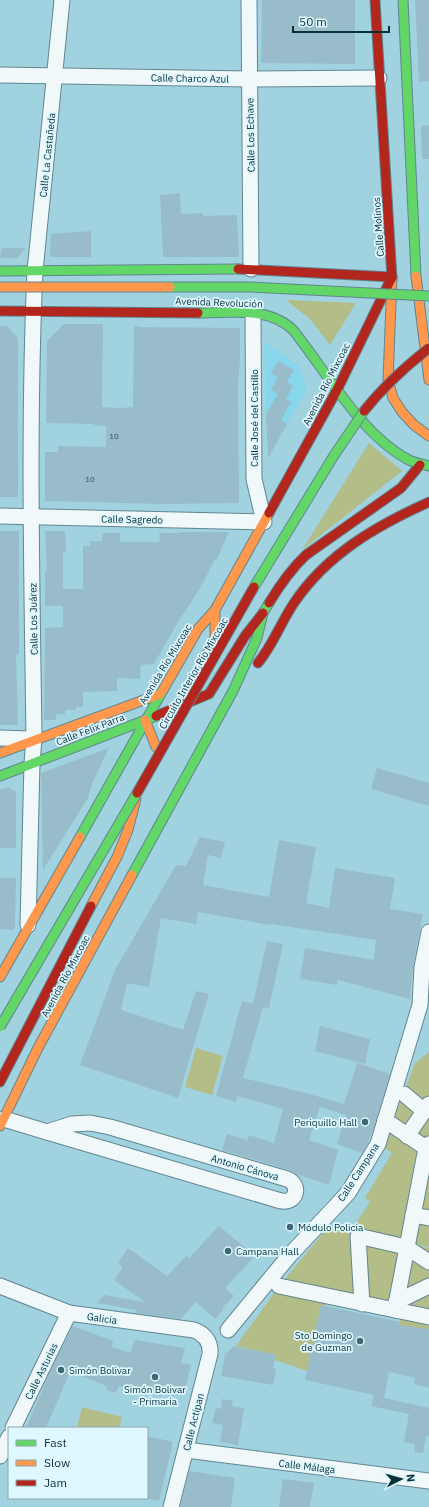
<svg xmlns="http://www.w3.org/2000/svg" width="429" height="1507" font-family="'IBM Plex Sans',sans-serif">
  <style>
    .built { fill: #88d6ec }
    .green { fill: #b3bd87 }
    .building { fill: #99bcca }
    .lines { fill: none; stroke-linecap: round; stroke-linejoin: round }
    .street-casing { stroke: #618690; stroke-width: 17 }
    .fast-casing { stroke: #618690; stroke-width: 11 }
    .slow-casing { stroke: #618690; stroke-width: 11 }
    .jam-casing { stroke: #618690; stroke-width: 11 }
    .street { stroke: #f1f8fa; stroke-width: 15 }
    .fast { stroke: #63d668; stroke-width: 9 }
    .slow { stroke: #ff974d; stroke-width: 9 }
    .jam { stroke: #b3261e; stroke-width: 9 }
    .fast-bridge-casing { stroke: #618690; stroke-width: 11; stroke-linecap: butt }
    .slow-bridge-casing { stroke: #618690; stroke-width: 11; stroke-linecap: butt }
    .jam-bridge-casing { stroke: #618690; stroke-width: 11; stroke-linecap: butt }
    .fast-bridge { stroke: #63d668; stroke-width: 9 }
    .slow-bridge { stroke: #ff974d; stroke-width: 9 }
    .jam-bridge { stroke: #b3261e; stroke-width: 9 }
    .poi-dot { fill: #3d6973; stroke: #dff7ff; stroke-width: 1.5 }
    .labels { text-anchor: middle; stroke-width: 3.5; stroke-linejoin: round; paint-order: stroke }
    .number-label { font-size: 8px; fill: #2c545e }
    .street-label { font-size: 10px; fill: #073039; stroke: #dff7ff }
    .poi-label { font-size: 10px; fill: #073039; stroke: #dff7ff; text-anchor: start }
  </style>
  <rect width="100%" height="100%" fill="#a1d2e0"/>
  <path class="built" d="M264,342L299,365L307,389L287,424L266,412Z"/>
  <g class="green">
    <path d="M286,300L356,303L330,345L310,319Z"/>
    <path d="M369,443L402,471L302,550Z"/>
    <path d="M196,1048L223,1056L212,1095L185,1087Z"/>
    <path d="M429,1052V1247L352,1229L370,1202L365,1198L392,1153L383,1147L415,1063Z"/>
    <path d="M329,1226L429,1248V1359L392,1358L402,1310L329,1294L325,1306L321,1305L307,1371L275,1360L276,1355L236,1346L279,1286Z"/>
    <path d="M82,1407L122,1417L119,1428H77Z"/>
  </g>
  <g class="building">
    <path d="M262,0H355V64L261,63Z"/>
    <path d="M415,0H429V81L419,82Z"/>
    <path d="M429,125V159H422L421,126Z"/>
    <path d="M180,193L181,214L203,213V216L237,215L239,257H163L160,195Z"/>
    <path d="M91,231V257H50L51,234Z"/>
    <path d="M2,248H26L17,258H0Z"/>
    <path d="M64,324H103L102,407L120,408L133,407L134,325L140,327L240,328V361L238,384L239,503L161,504L45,501V452H58V446L106,447V426L94,425V424L46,423L47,341Z"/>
    <path d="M0,326H7L18,338V497H0Z"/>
    <path d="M278,361L294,370L287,382L293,386L286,399L291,402L281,420L287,424L268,458L266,414L278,394L271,390L278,377L271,373Z"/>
    <path d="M0,531H19V654H16L18,725H0Z"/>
    <path d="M45,531H65L66,552H63V589H83V546H90V541H102V533H120V542H160L159,533H181L180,532H229L217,559H215L201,587L178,622L154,664L141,665L140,679L117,678V691L83,692V707H76V710H65V714H56V720H44L45,628L63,627V606H45V571H47Z"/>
    <path d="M109,748L92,784L88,798L43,870L41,773Z"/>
    <path d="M377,768L429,783V806L371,789Z"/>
    <path d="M8,787L16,792V848H0V790Z"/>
    <path d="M200,837L225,842L221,858L208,855L203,885L269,897L279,840L316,847L306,903L329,908L335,868L395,878L390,909L423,914L413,965L410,999L338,980L337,985L300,979L305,948L374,960L376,940L271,924V925L198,912L196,924L161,918L149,987L127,983L121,1010L183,1030L196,991L209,994L178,1098L80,1065L115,970L176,865L186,866Z"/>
    <path d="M0,878H16L15,927L13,930L0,929Z"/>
    <path d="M267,941L283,944L269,1008L263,1007L243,1078L306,1093L344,1104L357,1063L390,1074L374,1128L367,1144L362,1153L337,1144L346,1115L320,1107L309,1140L338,1150L329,1185L296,1174L290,1170L222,1150L227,1134L247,1140L249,1135L274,1143L283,1109L237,1096L236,1102L216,1096L242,1001L253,1004Z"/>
    <path d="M320,1026L370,1039L365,1064L315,1051Z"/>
    <path d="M219,1226L255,1256L225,1288L234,1296L222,1308L224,1309L215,1319L196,1302L181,1319L135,1313L137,1310L97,1303L104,1295L145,1302L114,1280L123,1267L118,1263L128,1248L167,1276L186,1256L189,1258Z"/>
    <path d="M321,1305L400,1322V1325L429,1329V1388L414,1384L415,1378L389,1372L384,1398L429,1408V1436H426L423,1453L414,1452L415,1444L404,1442L409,1414L371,1406L374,1395L305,1380Z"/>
    <path d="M73,1326L113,1341L112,1347L130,1353L135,1340L185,1348L181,1363L191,1365L185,1390L163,1385L161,1396L119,1386L116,1393L106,1390L107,1386L70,1372L46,1428H26L50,1372Z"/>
    <path d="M234,1346L276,1355L273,1368L276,1369L273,1385L221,1376L225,1355Z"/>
    <path d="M222,1399L233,1401L232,1406L244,1408L238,1445L220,1442L223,1425L212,1423L216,1408L221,1409Z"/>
    <path d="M147,1436L173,1442L159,1501L147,1498Z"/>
    <path d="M189,1471L235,1478L231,1507H180Z"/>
    <path d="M283,1479L314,1483L310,1507H279Z"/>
  </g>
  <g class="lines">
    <defs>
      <g id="street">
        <path d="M249,0L251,269"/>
        <path d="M0,75L249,79L379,78"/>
        <path d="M0,516L264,522L254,479L253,313"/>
        <path d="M0,738L29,739"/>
        <path d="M28,925L32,763L34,739C32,583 28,427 35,271L62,0"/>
        <path d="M404,1094L424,1111"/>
        <path d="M4,1119L47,1132"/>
        <path d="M385,1120L426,1148"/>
        <path d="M90,1123L110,1127L287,1179C302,1185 296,1204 281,1201L47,1132L72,1124Z"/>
        <path d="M407,1136L429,1104"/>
        <path d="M413,1215L429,1218"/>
        <path d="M0,1286L69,1313L194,1330C205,1334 211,1342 210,1354L171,1507"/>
        <path d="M279,1286L395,1310L426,1148L429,1144"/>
        <path d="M396,1302L429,1286"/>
        <path d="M362,1304L358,1236L406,1247L429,1262"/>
        <path d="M395,1310L429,1317"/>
        <path d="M228,1330L289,1256L348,1193L378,1144L420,1005L422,967L429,932"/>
        <path d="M13,1428L69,1313"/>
        <path d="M186,1450L429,1481"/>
        <path d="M0,1456L9,1437"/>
      </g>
      <g id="fast">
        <path d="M403,0L416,276"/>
        <path d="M0,271L238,269"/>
        <path d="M198,313C229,313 269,306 293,330C326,371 361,435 409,460C415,463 422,464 429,466"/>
        <path d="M0,776L156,716"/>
        <path d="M80,837L163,690"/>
        <path d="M132,875L233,691L257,638L263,613L269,603"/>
      </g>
      <g id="slow">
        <path d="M416,276L429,380"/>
        <path d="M392,278L388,380L393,398L402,412L414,425L429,436"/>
        <path d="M203,661L215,640V610"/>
        <path d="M163,690L198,629L215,610L269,513"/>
        <path d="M145,720L156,747"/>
        <path d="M0,753L160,694"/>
        <path d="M91,906L117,857L128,830L136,799"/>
        <path d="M0,977L80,837"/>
        <path d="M0,1126L38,1048L132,875"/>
      </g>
      <g id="jam">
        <path d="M375,0L392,278"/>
        <path d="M238,269L392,277"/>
        <path d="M0,311L198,313"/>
        <path d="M269,513L337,390L391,279"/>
        <path d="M269,603C280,585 291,569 306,555L401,488L420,465"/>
        <path d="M258,663C273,645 281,622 294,603C327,554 376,526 429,502"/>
        <path d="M156,716L209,694L245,636L263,613"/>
        <path d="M0,1082L91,906"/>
      </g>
    </defs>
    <use href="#street" class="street-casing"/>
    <use href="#fast" class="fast-casing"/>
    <use href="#slow" class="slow-casing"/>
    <use href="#jam" class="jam-casing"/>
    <use href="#street" class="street"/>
    <use href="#fast" class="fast"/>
    <use href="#slow" class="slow"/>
    <use href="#jam" class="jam"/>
    <defs>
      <g id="fast-bridge">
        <path d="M170,287H251L429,296"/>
        <path d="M254,587L333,457L364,411"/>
        <path d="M0,1027L137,793"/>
      </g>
      <path id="slow-bridge" d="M0,287H170"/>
      <g id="jam-bridge">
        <path d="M364,411C383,387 405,367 429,348"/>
        <path d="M137,793L254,587"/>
      </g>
    </defs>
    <use href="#fast-bridge" class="fast-bridge-casing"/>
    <use href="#slow-bridge" class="slow-bridge-casing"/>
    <use href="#jam-bridge" class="jam-bridge-casing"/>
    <use href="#fast-bridge" class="fast-bridge"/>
    <use href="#slow-bridge" class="slow-bridge"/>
    <use href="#jam-bridge" class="jam-bridge"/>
  </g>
  <g class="poi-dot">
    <circle cx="365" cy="1122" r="4"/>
    <circle cx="290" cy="1227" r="4"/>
    <circle cx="228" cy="1251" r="4"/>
    <circle cx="360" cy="1341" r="4"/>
    <circle cx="61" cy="1370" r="4"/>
    <circle cx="155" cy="1377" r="4"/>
  </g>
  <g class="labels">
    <g class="number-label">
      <text x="114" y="439">10</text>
      <text x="90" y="482">10</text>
    </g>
    <g class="street-label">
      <text transform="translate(190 78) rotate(1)" y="4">Calle Charco Azul</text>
      <text transform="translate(250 135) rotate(-91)" y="4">Calle Los Echave</text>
      <text transform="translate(47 155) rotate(-84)" y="4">Calle La Castañeda</text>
      <text transform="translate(378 227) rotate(-94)" y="4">Calle Molinos</text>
      <text transform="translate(219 302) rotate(2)" y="4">Avenida Revolución</text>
      <text transform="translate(326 384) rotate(-63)" y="4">Avenida Río Mixcoac</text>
      <text transform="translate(254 418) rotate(-90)" y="4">Calle José del Castillo</text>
      <text transform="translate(132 519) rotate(1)" y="4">Calle Sagredo</text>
      <text transform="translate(33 619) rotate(-91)" y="4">Calle Los Juárez</text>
      <text transform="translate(165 664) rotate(-59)" y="4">Avenida Río Mixcoac</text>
      <text transform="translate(193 673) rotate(-60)" y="4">Circuito Interior Río Mixcoac</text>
      <text transform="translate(90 729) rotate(-21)" y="4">Calle Felix Parra</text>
      <text transform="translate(65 976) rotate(-62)" y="4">Avenida Río Mixcoac</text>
      <text transform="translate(245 1167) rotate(16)" y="4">Antonio Cánova</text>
      <text transform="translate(358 1172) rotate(-57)" y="4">Calle Campana</text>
      <text transform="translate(102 1318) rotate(8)" y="4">Galicia</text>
      <text transform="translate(41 1371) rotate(-64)" y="4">Calle Asturias</text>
      <text transform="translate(193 1422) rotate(-76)" y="4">Calle Actipan</text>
      <text transform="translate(307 1466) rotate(7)" y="4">Calle Málaga</text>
    </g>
    <g class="poi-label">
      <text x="357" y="1126" text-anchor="end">Periquillo Hall</text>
      <text x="298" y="1231">Módulo Policia</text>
      <text x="236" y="1255">Campana Hall</text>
      <text x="352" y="1339" text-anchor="end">Sto Domingo<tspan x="352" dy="12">de Guzman</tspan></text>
      <text x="69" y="1374">Simón Bolivar</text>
      <text x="155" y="1393" text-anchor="middle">Simón Bolivar<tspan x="155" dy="12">- Primaria</tspan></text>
    </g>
  </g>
  <rect x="8" y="1427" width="140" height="72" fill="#dff7ff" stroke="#89a7b0"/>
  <rect x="16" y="1440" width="20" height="6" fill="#63d668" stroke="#89a7b0"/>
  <text x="44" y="1447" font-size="12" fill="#073039">Fast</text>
  <rect x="16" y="1460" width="20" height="6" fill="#ff974d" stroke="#89a7b0"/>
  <text x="44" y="1467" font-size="12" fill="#073039">Slow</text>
  <rect x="16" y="1480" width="20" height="6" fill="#b3261e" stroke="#89a7b0"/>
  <text x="44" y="1487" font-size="12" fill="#073039">Jam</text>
  <g transform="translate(401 1479) rotate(84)" stroke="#dff7ff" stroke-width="3" paint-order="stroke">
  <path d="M0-3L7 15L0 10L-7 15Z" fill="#073039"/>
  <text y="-6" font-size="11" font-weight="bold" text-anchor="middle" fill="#073039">N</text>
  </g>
  <path d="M293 26v6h96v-6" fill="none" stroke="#073039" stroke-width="2"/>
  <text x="299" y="26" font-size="12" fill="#073039" stroke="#dff7ff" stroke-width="3" paint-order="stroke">50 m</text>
</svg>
